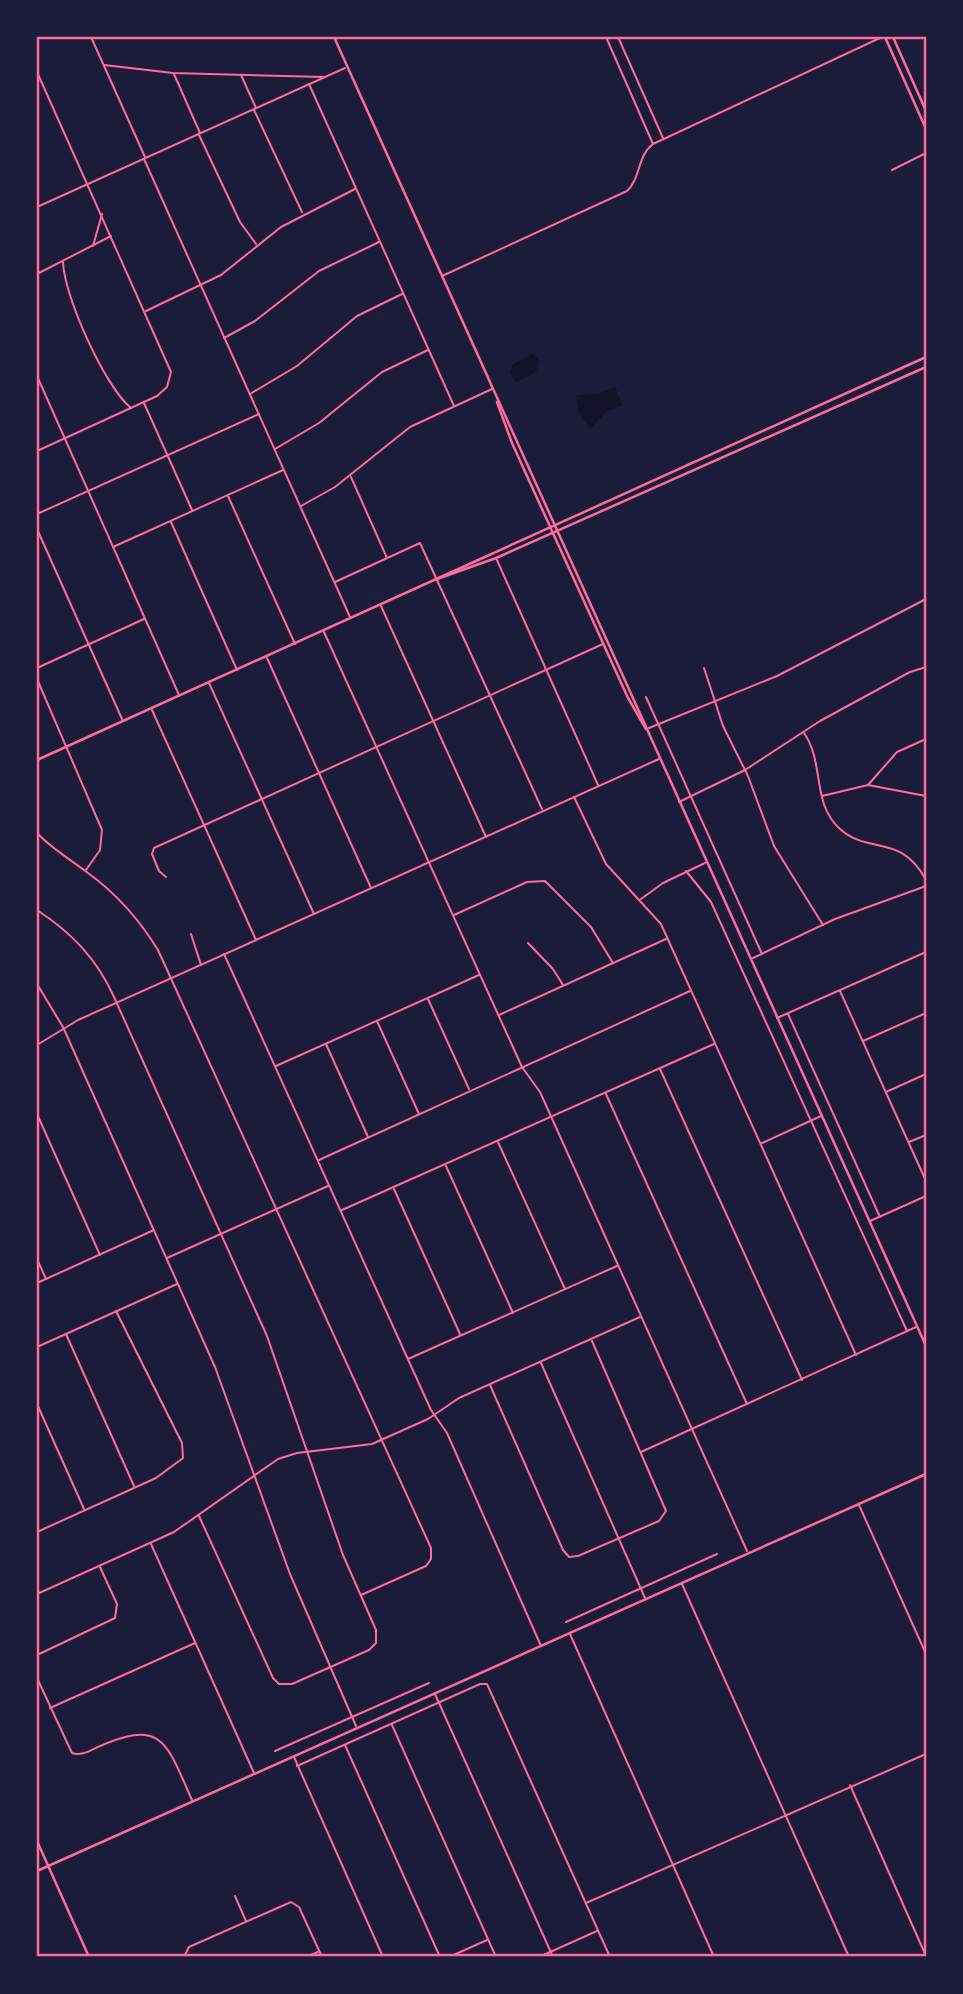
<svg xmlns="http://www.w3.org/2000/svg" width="963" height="1994" font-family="'Public Sans',sans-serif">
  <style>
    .water { fill: #12122b }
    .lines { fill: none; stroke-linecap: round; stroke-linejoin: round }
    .minor { stroke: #ff6b9d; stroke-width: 2 }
    .secondary { stroke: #ff6b9d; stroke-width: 2.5 }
    .neatline { fill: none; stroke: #ff6b9d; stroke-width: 2.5 }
  </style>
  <rect width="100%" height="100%" fill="#1b1b3a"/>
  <g class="water">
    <path d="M533,354L540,362L535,373L515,382L510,372L513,364Z"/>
    <path d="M615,387L623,405L606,412L590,429L579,413L576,395L598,394Z"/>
  </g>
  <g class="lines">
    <g class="minor">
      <path d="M91,37L145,157"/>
      <path d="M606,37L653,144"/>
      <path d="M618,37L663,138"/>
      <path d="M104,65L173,73L324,77"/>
      <path d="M37,72L171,372L167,387L157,396L37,451"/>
      <path d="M174,74L200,133"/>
      <path d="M241,75L256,108"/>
      <path d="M309,84L454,406"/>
      <path d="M254,110L302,212"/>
      <path d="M199,135L240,222L256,244"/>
      <path d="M144,159L350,617"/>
      <path d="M892,170L926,153"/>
      <path d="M37,207L345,68"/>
      <path d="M93,246L102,214"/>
      <path d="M63,262C64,296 105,387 131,408"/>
      <path d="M37,274L111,236"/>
      <path d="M442,276L627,191C641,178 637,156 653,144L882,37"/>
      <path d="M146,311L221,275L281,227L355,189"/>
      <path d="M224,338L255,321L319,271L379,242"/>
      <path d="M37,376L179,695"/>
      <path d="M250,394L297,366L357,316L402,294"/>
      <path d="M144,403L192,510"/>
      <path d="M275,449L319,423L382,372L428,350"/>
      <path d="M351,477L387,558"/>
      <path d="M228,496L295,644"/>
      <path d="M301,506L335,487L410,427L492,389"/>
      <path d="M37,514L259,414"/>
      <path d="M171,522L237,670"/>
      <path d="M37,529L122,719"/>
      <path d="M113,547L283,470"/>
      <path d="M496,558L598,785"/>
      <path d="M335,582L420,543L542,809"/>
      <path d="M381,606L486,837"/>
      <path d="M324,632L522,1067L540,1092L747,1551"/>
      <path d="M267,658L371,888"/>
      <path d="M37,668L144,619"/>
      <path d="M704,668L723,726L748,776L774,846L823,925"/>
      <path d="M37,679L102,830L100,850L86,870"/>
      <path d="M209,683L314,914"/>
      <path d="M646,697L762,954"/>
      <path d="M152,710L256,940"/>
      <path d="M649,728L777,676L926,599"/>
      <path d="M804,733C825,763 811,803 840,829C869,855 901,833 926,880"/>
      <path d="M868,785L897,752L926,739"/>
      <path d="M822,796L868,785L926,796"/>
      <path d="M574,797L606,864L661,924L856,1355"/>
      <path d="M679,802L745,770L820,721L910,672L926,667"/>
      <path d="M37,833C52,849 70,859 88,873C117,894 139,919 158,950L431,1548V1559L426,1566L361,1595"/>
      <path d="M686,871L711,902L907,1331"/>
      <path d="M166,877L159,871L152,854L154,848L603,644"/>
      <path d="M641,899L663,883L705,863"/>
      <path d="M37,910C72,933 97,959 114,997L267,1336L343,1555L376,1630V1643L369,1650L292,1684H279L273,1678L199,1516"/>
      <path d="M454,915L527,882L545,881L591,927L613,963"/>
      <path d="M191,934L201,965"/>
      <path d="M528,943L553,969L563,985"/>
      <path d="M224,954L431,1410L447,1433L541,1646"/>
      <path d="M753,958L835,919L926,886"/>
      <path d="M37,984L63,1027L215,1367L290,1574L356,1726"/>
      <path d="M840,991L926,1181"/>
      <path d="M428,999L469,1089"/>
      <path d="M788,1014L880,1217"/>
      <path d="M499,1015L666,939"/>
      <path d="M777,1018L926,952"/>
      <path d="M377,1021L419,1114"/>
      <path d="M863,1041L926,1013"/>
      <path d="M326,1044L368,1137"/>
      <path d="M37,1045L78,1020L659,759"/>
      <path d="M276,1066L479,975"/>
      <path d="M660,1069L802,1380"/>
      <path d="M886,1092L926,1074"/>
      <path d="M606,1094L747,1404"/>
      <path d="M37,1114L100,1255"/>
      <path d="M498,1142L565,1289"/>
      <path d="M909,1142L926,1135"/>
      <path d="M762,1143L821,1116"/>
      <path d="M319,1160L690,991"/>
      <path d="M446,1166L513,1313"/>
      <path d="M394,1189L460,1334"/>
      <path d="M342,1210L714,1044"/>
      <path d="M870,1221L926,1196"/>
      <path d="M167,1258L328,1186"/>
      <path d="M37,1259L46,1279"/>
      <path d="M37,1283L154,1230"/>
      <path d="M66,1334L134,1486"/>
      <path d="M37,1347L177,1284"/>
      <path d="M408,1359L617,1266"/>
      <path d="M541,1363L645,1598"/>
      <path d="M490,1385L563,1550L569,1557L578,1556L659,1521L666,1511L592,1341"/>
      <path d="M37,1404L84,1509"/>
      <path d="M641,1452L916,1327"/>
      <path d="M859,1505L926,1654"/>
      <path d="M37,1532L156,1478L183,1458L182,1443L116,1311"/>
      <path d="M151,1544L254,1773"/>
      <path d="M682,1584L849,1957"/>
      <path d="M37,1594L174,1532L278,1459L297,1453L372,1444L428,1419L459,1398L640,1317"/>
      <path d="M566,1622L717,1554"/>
      <path d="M570,1634L714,1957"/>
      <path d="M37,1655L115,1618L117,1604L100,1567"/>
      <path d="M37,1678L72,1753C82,1756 89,1751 98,1747C164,1717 167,1745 192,1800"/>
      <path d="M435,1694L553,1957"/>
      <path d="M50,1708L195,1643"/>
      <path d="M392,1725L496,1957"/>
      <path d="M345,1745L440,1957"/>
      <path d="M275,1751L429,1683"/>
      <path d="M294,1757L383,1957"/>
      <path d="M297,1766L480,1684H487L610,1957"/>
      <path d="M850,1785L926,1956"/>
      <path d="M235,1896L246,1921"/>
      <path d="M586,1903L926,1754"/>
      <path d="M184,1957L189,1947L291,1902L299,1907L322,1957"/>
      <path d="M306,1957L318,1952"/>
      <path d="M449,1957L487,1940"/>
      <path d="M539,1957L597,1931"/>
    </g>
    <g class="secondary">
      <path d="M334,37L926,1346"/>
      <path d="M885,37L926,129"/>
      <path d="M893,37L926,111"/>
      <path d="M497,402L512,443L628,698L646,729"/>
      <path d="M437,579L496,558L926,367"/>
      <path d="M37,760C334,627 629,490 926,357"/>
      <path d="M37,1841L89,1957"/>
      <path d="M37,1871L926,1474"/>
    </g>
  </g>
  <rect width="963" height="1994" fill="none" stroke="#1b1b3a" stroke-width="77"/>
  <rect x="38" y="38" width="887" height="1917" class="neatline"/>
</svg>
